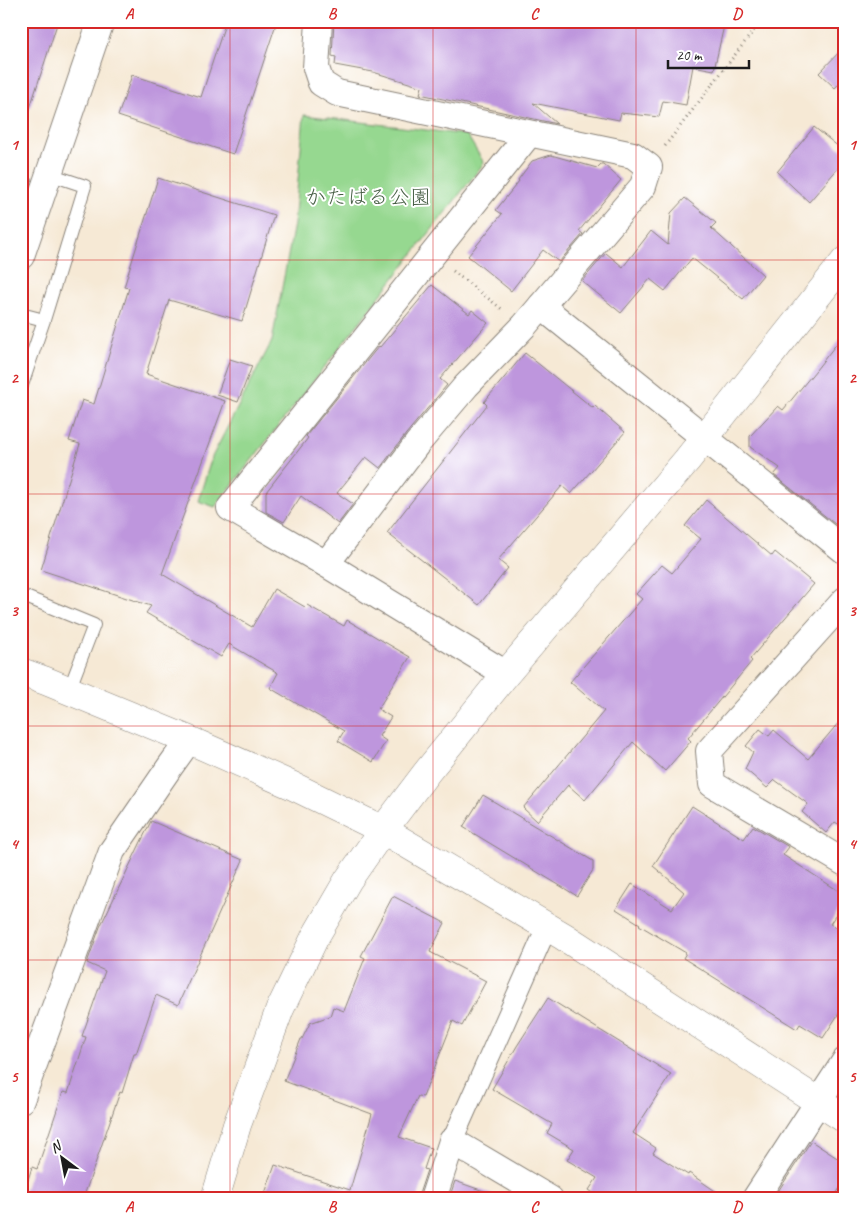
<svg xmlns="http://www.w3.org/2000/svg" width="866" height="1220" font-family="Caveat,'Klee One',sans-serif">
  <style>
    .green { fill: #96d890; stroke: #597a56 }
    .building { fill: #be96dd }
    .lines { fill: none; stroke-linecap: round; stroke-linejoin: round }
    .service-casing { stroke: #898278; stroke-width: 14 }
    .pedestrian-casing { stroke: #898278; stroke-width: 22 }
    .minor-casing { stroke: #898278; stroke-width: 28 }
    .tertiary-casing { stroke: #898278; stroke-width: 29 }
    .path { stroke: #898278; stroke-width: 3; stroke-dasharray: 1 4; stroke-linecap: butt }
    .service { stroke: #fff; stroke-width: 12 }
    .pedestrian { stroke: #fff; stroke-width: 20 }
    .minor { stroke: #fff; stroke-width: 26 }
    .tertiary { stroke: #fff; stroke-width: 28 }
    .grid { fill: none; stroke: #d62828; stroke-width: 1; stroke-opacity: 0.55 }
    .labels { text-anchor: middle; stroke-width: 4; stroke-linejoin: round; paint-order: stroke }
    .park-label { font-size: 21px; fill: #475e45; stroke: #fff }
    .neatline { fill: none; stroke: #d62828; stroke-width: 2 }
    .grid-label { font-size: 16px; text-anchor: middle; font-weight: bold; fill: #d62828 }
  </style>
  <rect width="100%" height="100%" fill="#fff"/>
  <filter id="ink" filterUnits="userSpaceOnUse"><feTurbulence type="fractalNoise" baseFrequency=".02" numOctaves="2"/><feDisplacementMap in="SourceGraphic" scale="10" xChannelSelector="R" yChannelSelector="G"/><feConvolveMatrix kernelMatrix="1 2 1 2 8 2 1 2 1" color-interpolation-filters="sRGB"/></filter>
  <filter id="wash" filterUnits="userSpaceOnUse"><feTurbulence type="fractalNoise" baseFrequency=".0096" numOctaves="4" result="noise"/><feDisplacementMap in="SourceGraphic" scale="20" xChannelSelector="R" yChannelSelector="G"/><feGaussianBlur stdDeviation="1.12" result="paint"/><feColorMatrix in="noise" values="0 0 0 0 0 0 0 0 0 0 0 0 0 0 0 0 0 1.4 0 .05"/><feComposite in="paint" operator="in"/></filter>
  <g filter="url(#wash)">
    <rect width="100%" height="100%" fill="#f6e9d5"/>
    <path class="green" d="M304,115L467,135L484,163L215,507L198,501L212,457L272,341L294,224Z"/>
    <g id="blocks">
      <g class="building">
        <path d="M21,21H58L26,120H21Z"/>
        <path d="M226,21H277L233,154L118,116L132,75L201,97Z"/>
        <path d="M334,21H725L714,70L693,66L686,105L663,101L659,117L621,113L619,120L533,103L557,124L420,94L422,87L373,72L335,65L336,57L332,56Z"/>
        <path d="M845,46V77L835,88L819,73Z"/>
        <path d="M814,127L845,152V160L809,202L777,172Z"/>
        <path d="M551,155L597,168L601,164H603L621,180L579,231L583,234L559,262L543,250L511,291L468,256L502,214L496,210L519,181L518,180L532,161Z"/>
        <path d="M158,178L274,215L242,321L169,300L146,374L225,401L162,574L252,627L274,589L305,607L307,605L344,626L347,620L410,657L378,709L391,717L379,736L386,741L373,762L338,741L344,731L270,688L278,673L229,644L221,657L146,613L151,606L41,570L80,444L69,441L82,400L94,404L129,288L124,287Z"/>
        <path d="M685,198L716,223L711,228L763,275L743,299L692,258L665,291L650,279L621,313L582,281L606,253L623,267L651,231L668,245L671,213Z"/>
        <path d="M432,285L469,314L472,310L488,323L440,379L447,385L406,434L380,468L366,457L337,493L353,504L338,524L301,496L284,522L266,512V492L308,438L306,436L374,352L379,346L380,347Z"/>
        <path d="M845,333V532L774,475L780,468L750,447V436L778,406L783,410L816,370Z"/>
        <path d="M525,353L593,408L595,406L625,432L571,494L562,486L498,560L508,568L479,605L387,533L487,405L484,402Z"/>
        <path d="M230,359L252,366L238,402L217,395Z"/>
        <path d="M706,500L772,556L775,552L814,584L750,659L752,661L688,738L691,741L665,771L633,742L585,800L568,785L537,821L523,808L604,711L570,682L642,599L636,594L662,565L672,573L701,539L685,526Z"/>
        <path d="M845,715V828L835,822L826,833L802,812L808,804L775,780L767,788L745,769L753,752L746,746L760,729L769,736L774,730L808,759Z"/>
        <path d="M483,795L593,861V870L577,896L463,827Z"/>
        <path d="M692,806L744,839L753,826L789,847L783,855L845,895V900L830,924L845,933V1004L823,1038L800,1024L797,1029L683,958L686,953L639,925L640,924L616,909L632,884L672,909L684,892L653,866Z"/>
        <path d="M151,821L243,860L178,1005L156,995L136,1054H134L122,1093L120,1092L83,1199H22L32,1167L37,1169L63,1092L68,1093L86,1037L82,1036L105,971L87,963L100,927Z"/>
        <path d="M393,896L445,923L430,952L486,981L462,1026L453,1021L423,1097L418,1096L399,1137L431,1148L424,1169L427,1170L419,1194L418,1199H263L275,1165L350,1190L372,1114L284,1081L301,1039H302L310,1023L330,1016L333,1007L344,1011L365,958L361,956Z"/>
        <path d="M548,998L671,1074L633,1133L656,1148L653,1153L688,1175L689,1173L727,1199H602L589,1190L597,1178L567,1160L574,1149L547,1133L552,1124L492,1089L517,1046Z"/>
        <path d="M811,1141L845,1163V1180L833,1199H773Z"/>
        <path d="M455,1181L498,1196L497,1199H449Z"/>
      </g>
    </g>
  </g>
  <g filter="url(#ink)">
    <use href="#blocks" fill-opacity="0" stroke="#898278" stroke-width="1"/>
    <g class="lines">
      <defs>
        <g id="service">
          <path d="M21,314L44,320"/>
          <path d="M21,388L44,320L85,186L49,174"/>
          <path d="M21,595L94,625L69,690"/>
        </g>
        <path id="pedestrian" d="M452,1141L547,927"/>
        <g id="minor">
          <path d="M319,21L316,68L321,83L337,93L633,155L649,167L643,186L524,326L466,386L417,444L326,564"/>
          <path d="M21,256L101,21"/>
          <path d="M541,306L845,551"/>
          <path d="M845,600L709,751L712,784L845,863"/>
          <path d="M506,674L326,564L230,508L529,134"/>
          <path d="M21,1100L112,851L169,768L189,740"/>
          <path d="M433,1199L452,1141L550,1199"/>
          <path d="M755,1199L845,1061"/>
        </g>
        <g id="tertiary">
          <path d="M21,672L46,681L189,740L291,785L383,830L563,936L845,1119"/>
          <path d="M215,1199L237,1125L280,1009L315,937L348,880L383,830L427,772L506,674L687,460L845,261"/>
        </g>
      </defs>
      <use href="#service" class="service-casing"/>
      <use href="#pedestrian" class="pedestrian-casing"/>
      <use href="#minor" class="minor-casing"/>
      <use href="#tertiary" class="tertiary-casing"/>
      <g class="path">
        <path d="M665,146L761,21"/>
        <path d="M453,271L503,310"/>
      </g>
      <use href="#service" class="service"/>
      <use href="#pedestrian" class="pedestrian"/>
      <use href="#minor" class="minor"/>
      <use href="#tertiary" class="tertiary"/>
    </g>
  </g>
  <path class="grid" d="M230,21V1199M433,21V1199M636,21V1199M21,260H845M21,494H845M21,726H845M21,960H845"/>
  <g class="labels">
    <g class="park-label">
      <text x="368" y="204">かたばる公園</text>
    </g>
  </g>
  <rect width="866" height="1220" fill="none" stroke="#fff" stroke-width="55"/>
  <g transform="translate(62 1158) rotate(328)" stroke="#ffffff" stroke-width="4" paint-order="stroke">
  <path d="M0-4L9 19L0 12L-9 19Z" fill="#1c1c1c"/>
  <text y="-8" font-size="14" font-weight="bold" text-anchor="middle" fill="#1c1c1c">N</text>
  </g>
  <path d="M668 60v8h81v-8" fill="none" stroke="#1c1c1c" stroke-width="2.5"/>
  <text x="676" y="60" font-size="15" fill="#1c1c1c" stroke="#ffffff" stroke-width="4" paint-order="stroke">20 m</text>
  <rect x="28" y="28" width="810" height="1164" class="neatline"/>
  <g class="grid-label">
    <text x="129" y="19">A</text>
    <text x="332" y="19">B</text>
    <text x="534" y="19">C</text>
    <text x="737" y="19">D</text>
    <text x="14" y="150">1</text>
    <text x="852" y="150">1</text>
    <text x="14" y="383">2</text>
    <text x="852" y="383">2</text>
    <text x="14" y="616">3</text>
    <text x="852" y="616">3</text>
    <text x="14" y="849">4</text>
    <text x="852" y="849">4</text>
    <text x="14" y="1082">5</text>
    <text x="852" y="1082">5</text>
    <text x="129" y="1212">A</text>
    <text x="332" y="1212">B</text>
    <text x="534" y="1212">C</text>
    <text x="737" y="1212">D</text>
  </g>
</svg>
